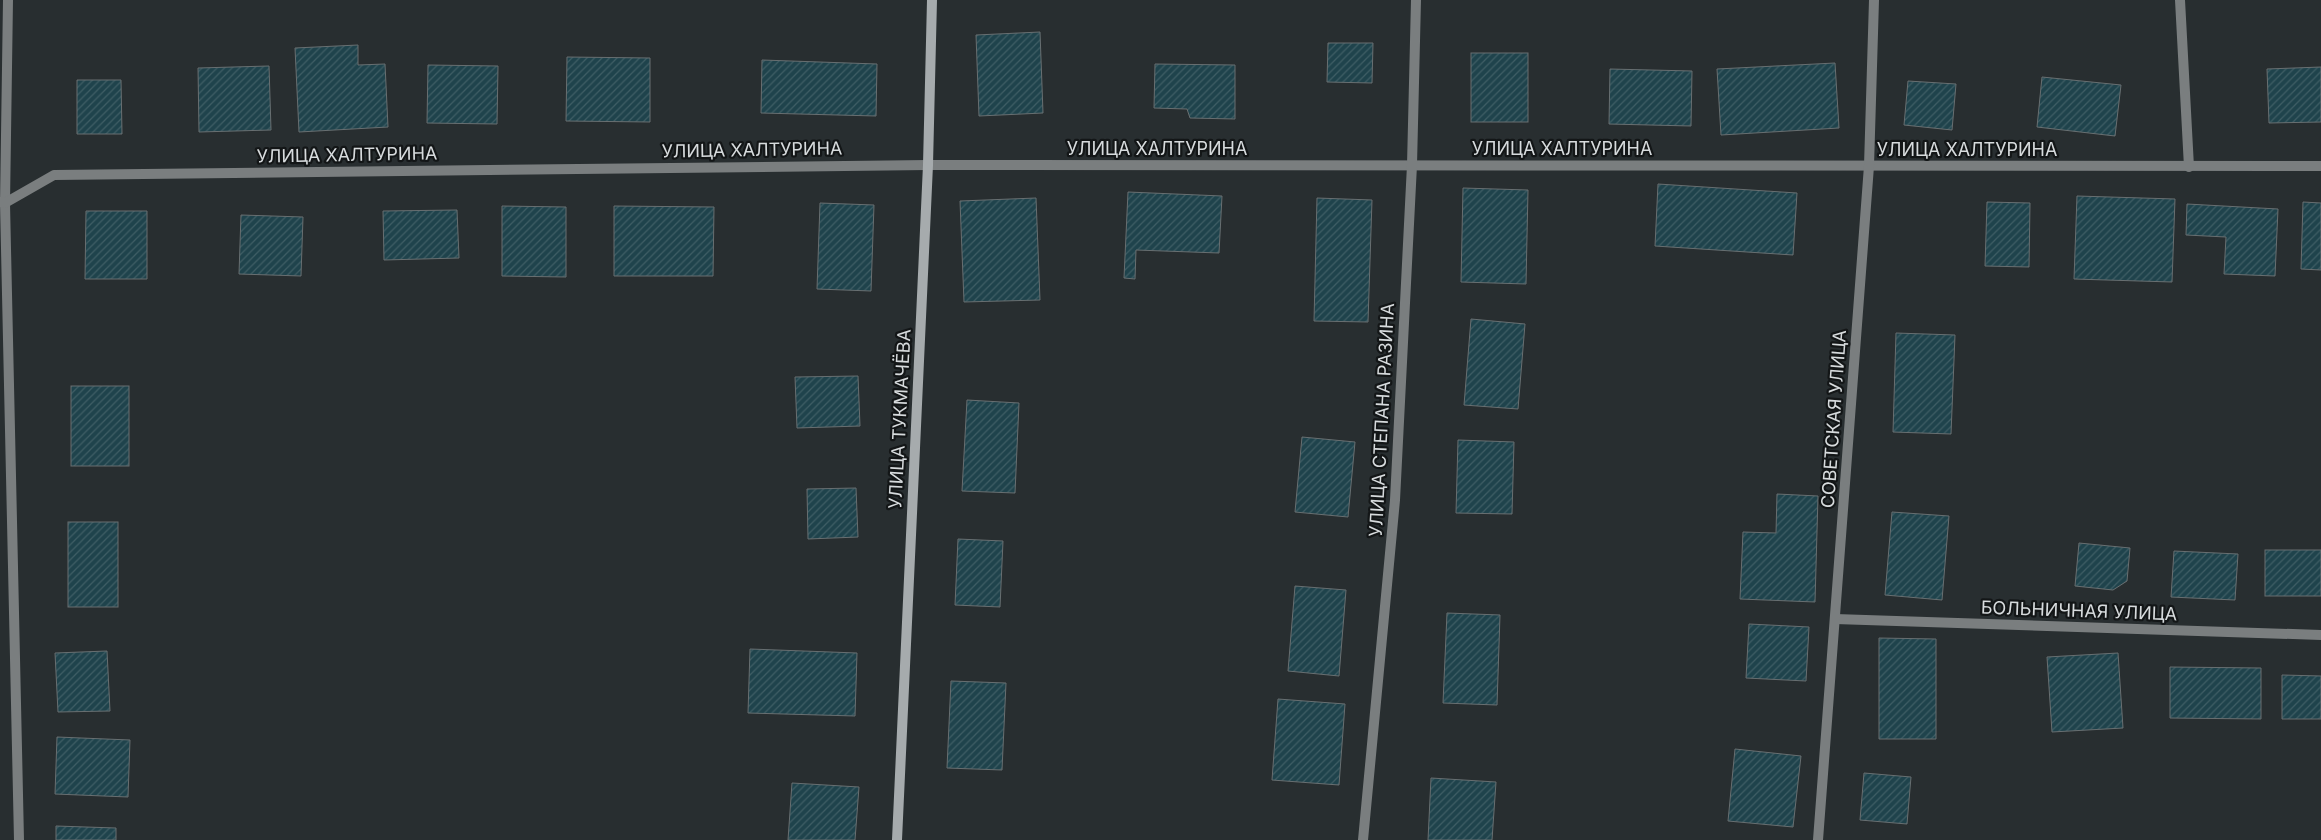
<svg xmlns="http://www.w3.org/2000/svg" width="2321" height="840" font-family="Inter,sans-serif">
  <style>
    .building { fill: url(#building-hatch); stroke: #686f71 }
    .lines { fill: none; stroke-linecap: round; stroke-linejoin: round }
    .lane { stroke: #7a7e7f; stroke-width: 10 }
    .street { stroke: #7a7e7f; stroke-width: 10 }
    .secondary { stroke: #a6abad; stroke-width: 10 }
    .labels { text-anchor: middle; stroke-width: 4.5; stroke-linejoin: round; paint-order: stroke }
    .street-label { font-size: 18px; fill: #d7dbdd; stroke: #131617 }
  </style>
  <defs>
    <pattern id="building-hatch" width="6" height="6" patternUnits="userSpaceOnUse" patternTransform="scale(1.25)"><rect width="6" height="6" fill="#1f434c"/><path d="M-1 1l2-2M0 6l6-6M5 7l2-2" fill="none" stroke="#3f5e65"/></pattern>
  </defs>
  <rect width="100%" height="100%" fill="#282e30"/>
  <g class="building">
    <path d="M1040,32L1043,113L979,116L976,35Z"/>
    <path d="M1328,43H1373L1372,83L1327,82Z"/>
    <path d="M358,45V65L385,64L388,127L299,132L295,48Z"/>
    <rect x="1471" y="53" width="57" height="69"/>
    <path d="M567,57L650,58V122L566,121Z"/>
    <path d="M762,60L877,64L876,116L761,113Z"/>
    <path d="M1835,63L1839,128L1721,135L1717,69Z"/>
    <path d="M1155,64L1235,65V119L1190,118L1187,109L1154,108Z"/>
    <path d="M428,65L498,66L497,124L427,123Z"/>
    <path d="M269,66L271,130L199,132L198,68Z"/>
    <path d="M2321,67V122L2269,123L2267,69Z"/>
    <path d="M1610,69L1692,71L1691,126L1609,124Z"/>
    <path d="M2042,77L2121,85L2115,136L2037,127Z"/>
    <path d="M77,80H121L122,134H77Z"/>
    <path d="M1908,81L1956,84L1952,130L1904,125Z"/>
    <path d="M1658,184L1797,193L1793,255L1655,246Z"/>
    <path d="M1463,188L1528,190L1526,284L1461,282Z"/>
    <path d="M1128,192L1222,196L1219,253L1136,250L1135,279L1124,278Z"/>
    <path d="M2077,196L2175,199L2172,282L2074,279Z"/>
    <path d="M1036,198L1040,300L964,302L960,201Z"/>
    <path d="M1317,198L1372,200L1368,322L1314,321Z"/>
    <path d="M1987,202L2030,203L2029,267L1985,266Z"/>
    <path d="M2303,202L2321,203V270L2301,269Z"/>
    <path d="M820,203L874,205L871,291L817,289Z"/>
    <path d="M2187,204L2278,209L2275,276L2224,274L2226,237L2186,235Z"/>
    <path d="M502,206L566,207V277L502,276Z"/>
    <path d="M614,206L714,207L713,276H614Z"/>
    <path d="M457,210L459,258L384,260L383,211Z"/>
    <path d="M86,211H147V279H85Z"/>
    <path d="M241,215L303,217L301,276L239,274Z"/>
    <path d="M1471,319L1525,324L1518,409L1464,405Z"/>
    <path d="M1896,333L1955,335L1951,434L1893,432Z"/>
    <path d="M858,376L860,426L797,428L795,377Z"/>
    <rect x="71" y="386" width="58" height="80"/>
    <path d="M967,400L1019,403L1015,493L962,491Z"/>
    <path d="M1302,437L1355,442L1348,517L1295,512Z"/>
    <path d="M1458,440L1514,442L1512,514L1456,513Z"/>
    <path d="M856,488L858,537L808,539L807,489Z"/>
    <path d="M1777,494L1818,496L1815,602L1740,599L1743,532L1776,533Z"/>
    <path d="M1892,512L1949,516L1942,600L1885,595Z"/>
    <rect x="68" y="522" width="50" height="85"/>
    <path d="M958,539L1003,541L1000,607L955,605Z"/>
    <path d="M2079,543L2130,548L2127,581L2113,590L2075,586Z"/>
    <rect x="2265" y="550" width="56" height="46"/>
    <path d="M2174,551L2238,554L2235,600L2171,597Z"/>
    <path d="M1295,586L1346,590L1339,676L1288,671Z"/>
    <path d="M1447,613L1500,615L1497,705L1443,703Z"/>
    <path d="M1749,624L1809,627L1806,681L1746,678Z"/>
    <path d="M1879,638L1936,639V739H1879Z"/>
    <path d="M750,649L857,653L855,716L748,713Z"/>
    <path d="M107,651L110,711L58,712L55,653Z"/>
    <path d="M2118,653L2123,728L2052,732L2047,657Z"/>
    <path d="M2170,667L2261,668V719L2170,718Z"/>
    <path d="M2282,675L2321,676V719H2282Z"/>
    <path d="M951,681L1006,683L1002,770L947,768Z"/>
    <path d="M1278,699L1345,704L1339,785L1272,780Z"/>
    <path d="M57,737L130,740L128,797L55,794Z"/>
    <path d="M1735,749L1801,756L1793,827L1728,821Z"/>
    <path d="M1864,773L1911,777L1907,824L1860,820Z"/>
    <path d="M1431,778L1496,782L1492,840H1428Z"/>
    <path d="M792,783L859,787L855,840H788Z"/>
    <path d="M56,826L116,828V840H56Z"/>
  </g>
  <g class="lines">
    <path class="lane" d="M2180,0L2189,167"/>
    <g class="street">
      <path d="M8,0L5,203L19,840"/>
      <path d="M0,202L5,203L54,175L928,165L2321,166"/>
      <path d="M1835,619L2321,635"/>
      <path d="M1363,840L1395,500L1412,165L1416,0"/>
      <path d="M1818,840L1869,166L1874,0"/>
    </g>
    <path class="secondary" d="M897,840L928,165L932,0"/>
  </g>
  <g class="labels">
    <g class="street-label">
      <text x="1157" y="155">УЛИЦА ХАЛТУРИНА</text>
      <text x="1562" y="155">УЛИЦА ХАЛТУРИНА</text>
      <text transform="translate(752 150) rotate(-1)" y="6">УЛИЦА ХАЛТУРИНА</text>
      <text x="1967" y="156">УЛИЦА ХАЛТУРИНА</text>
      <text transform="translate(347 155) rotate(-1)" y="6">УЛИЦА ХАЛТУРИНА</text>
      <text transform="translate(900 419) rotate(-87)" y="6">УЛИЦА ТУКМАЧЁВА</text>
      <text transform="translate(1834 419) rotate(-86)" y="6">СОВЕТСКАЯ УЛИЦА</text>
      <text transform="translate(1382 420) rotate(-87)" y="6">УЛИЦА СТЕПАНА РАЗИНА</text>
      <text transform="translate(2079 611) rotate(2)" y="6">БОЛЬНИЧНАЯ УЛИЦА</text>
    </g>
  </g>
</svg>
